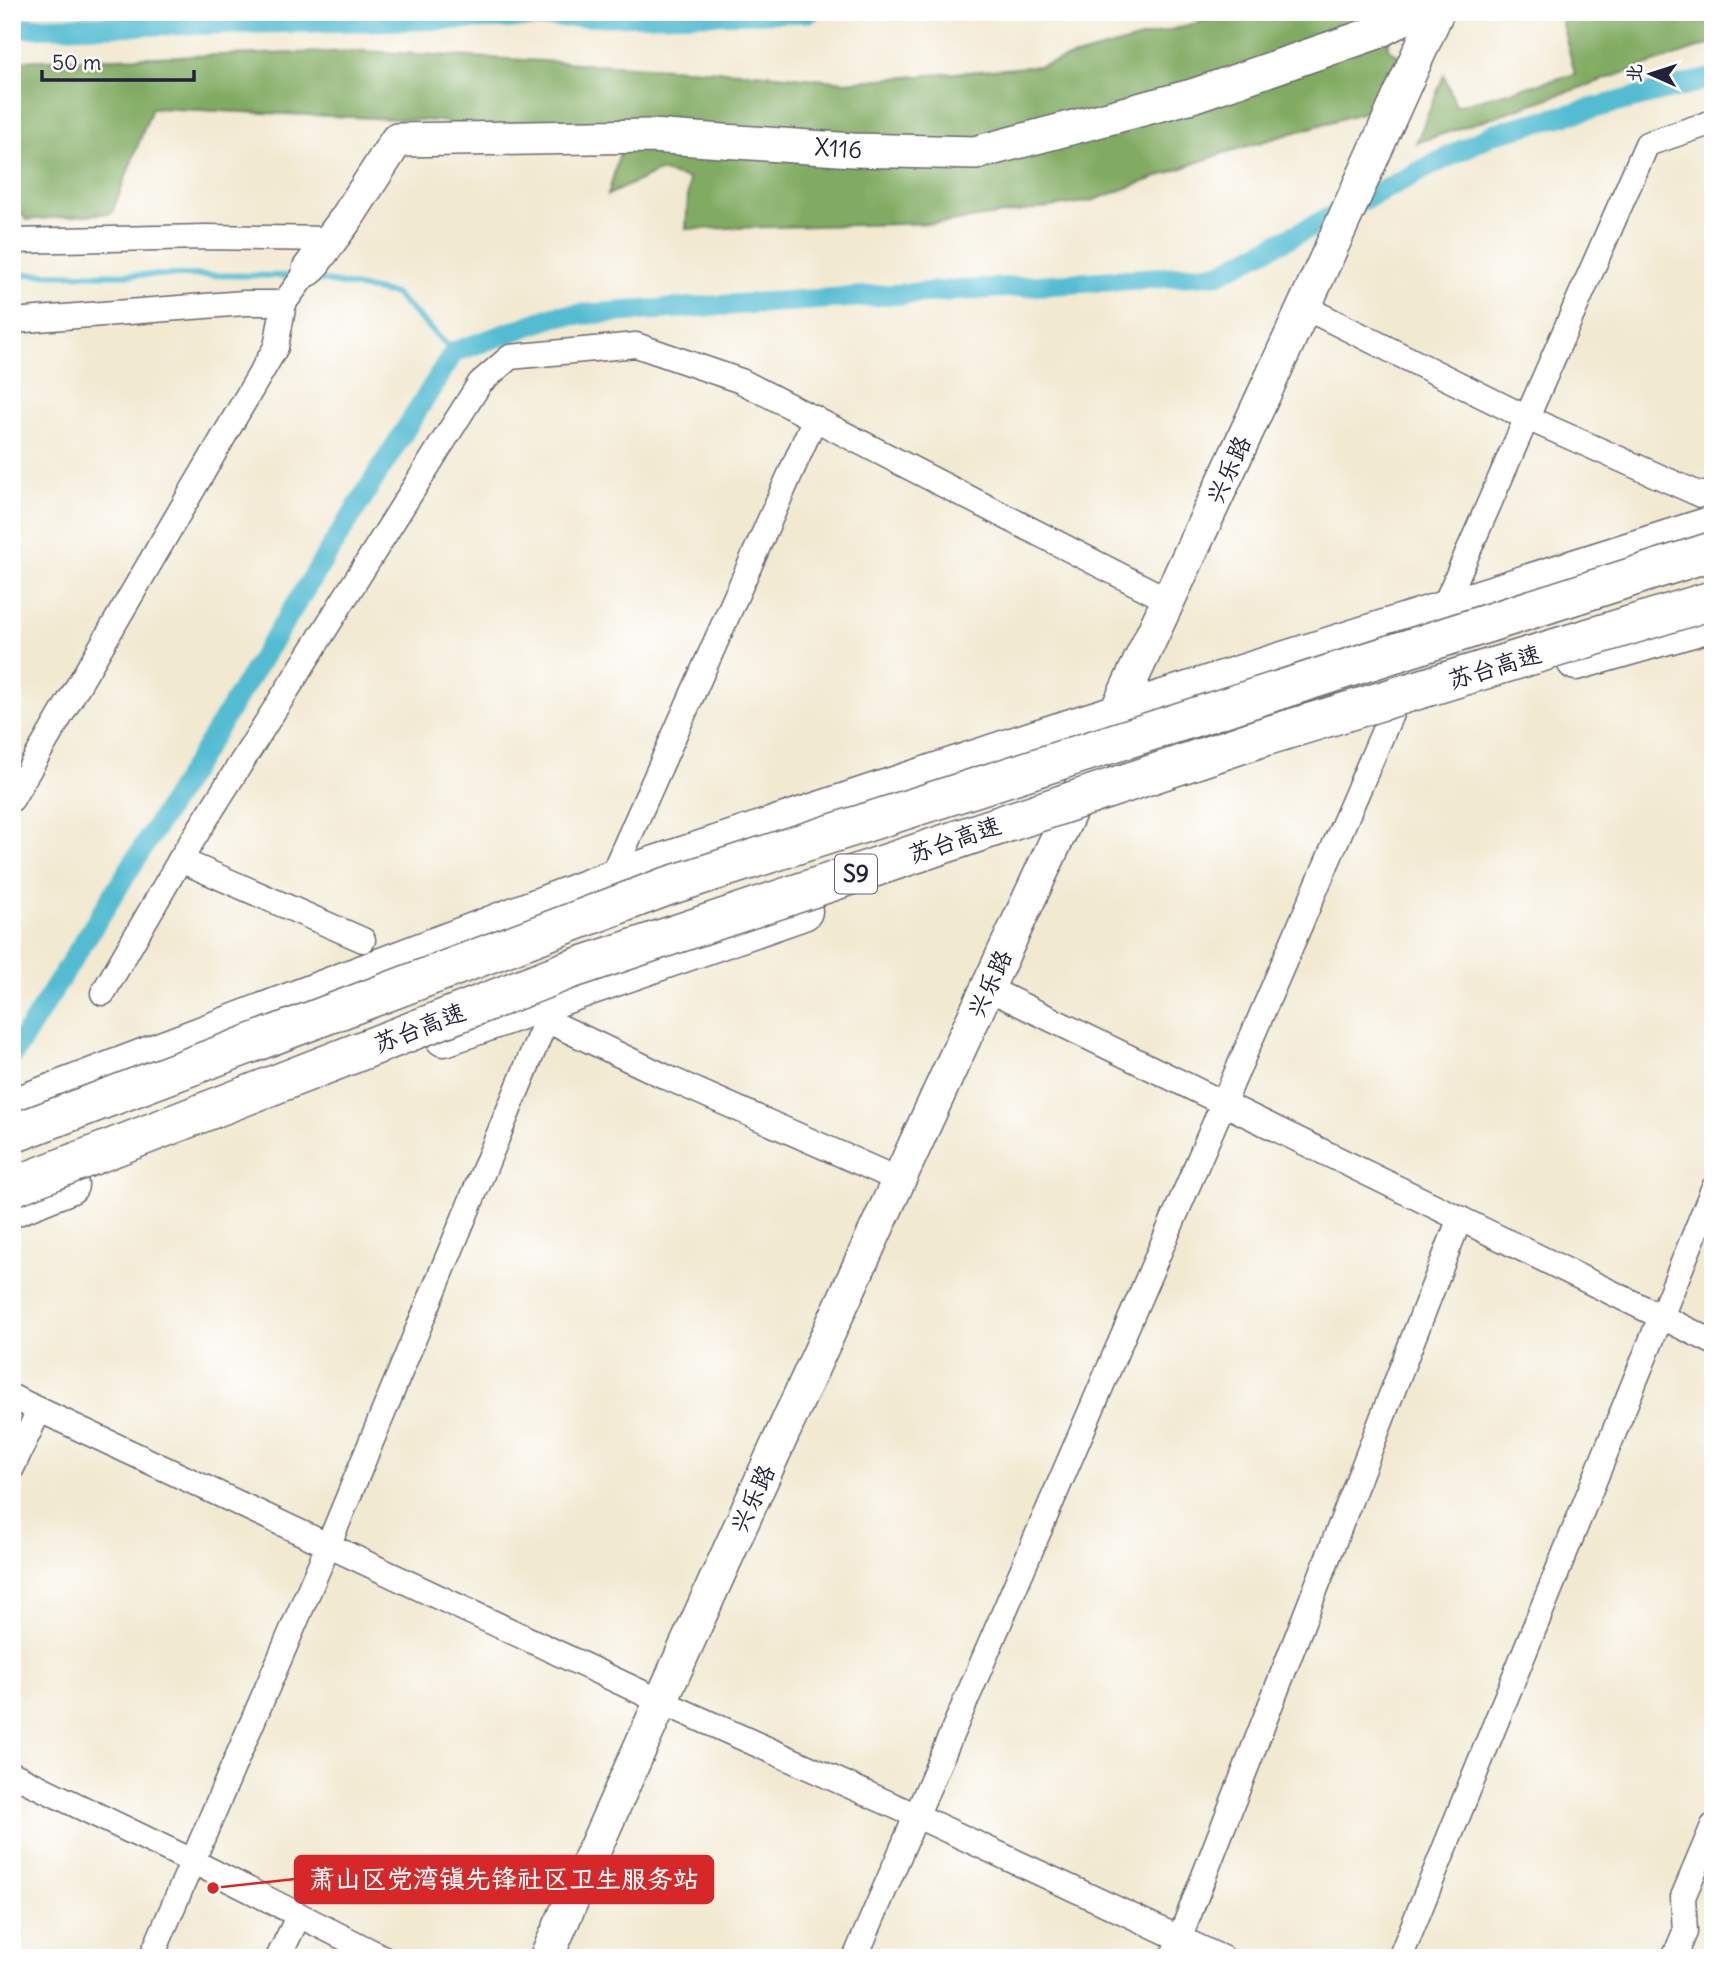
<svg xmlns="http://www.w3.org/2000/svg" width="1725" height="1970" font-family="Delius,'LXGW WenKai TC',sans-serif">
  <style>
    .forest { fill: #81ab62; stroke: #52664e; stroke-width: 2 }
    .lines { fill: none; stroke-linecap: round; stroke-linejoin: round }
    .stream { stroke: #53bcd1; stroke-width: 6 }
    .canal { stroke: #53bcd1; stroke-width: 21 }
    .street-casing { stroke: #6b6870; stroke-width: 27 }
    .secondary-casing { stroke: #6b6870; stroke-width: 36 }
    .primary-casing { stroke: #6b6870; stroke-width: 41 }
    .street { stroke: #fff; stroke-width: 24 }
    .secondary { stroke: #fff; stroke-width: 33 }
    .primary { stroke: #fff; stroke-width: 38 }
    .highway-bridge-casing { stroke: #6b6870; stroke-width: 41; stroke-linecap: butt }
    .highway-bridge { stroke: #fff; stroke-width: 38 }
    .labels { text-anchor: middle; stroke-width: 5; stroke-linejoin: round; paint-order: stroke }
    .shield { fill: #fff; stroke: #646476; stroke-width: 2 }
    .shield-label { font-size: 23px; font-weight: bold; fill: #22223b }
    .street-label { font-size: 24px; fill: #22223b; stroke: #fff }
    .leader { fill: none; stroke: #d62828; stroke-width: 2.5 }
    .callout-dot { fill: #d62828; stroke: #fff; stroke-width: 2.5 }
    .callout { fill: #d62828; stroke: #d62828; stroke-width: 2.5 }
    .callout-label { font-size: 26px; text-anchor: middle; font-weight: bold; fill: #fff }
  </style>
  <rect width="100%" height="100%" fill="#fff"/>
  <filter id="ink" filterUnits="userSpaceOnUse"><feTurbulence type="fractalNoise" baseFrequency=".0143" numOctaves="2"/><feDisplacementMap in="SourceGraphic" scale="14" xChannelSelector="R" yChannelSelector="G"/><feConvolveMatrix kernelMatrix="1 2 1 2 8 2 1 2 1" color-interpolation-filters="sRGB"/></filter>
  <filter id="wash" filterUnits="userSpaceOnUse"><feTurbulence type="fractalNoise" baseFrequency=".00686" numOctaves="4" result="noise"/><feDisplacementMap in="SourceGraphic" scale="28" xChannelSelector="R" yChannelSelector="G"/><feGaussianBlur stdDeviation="1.57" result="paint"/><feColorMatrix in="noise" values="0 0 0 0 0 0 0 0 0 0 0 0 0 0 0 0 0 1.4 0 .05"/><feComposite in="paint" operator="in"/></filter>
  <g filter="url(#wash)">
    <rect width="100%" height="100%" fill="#f2e9d1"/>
    <g class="forest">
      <path d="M1236,12H1395L1388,48L1400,57L1368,111L1224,153L1091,201L943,223L686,229L689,179L659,171L608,195L621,149L439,121L152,108L112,213L27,220L12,204V61L363,51L756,73L845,82L1039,66Z"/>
      <path d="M1559,12H1713V43L1416,143L1444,75L1456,106L1575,74Z"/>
    </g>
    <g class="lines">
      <g class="stream">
        <path d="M12,274L297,276"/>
        <path d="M315,279L395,294L454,352"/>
      </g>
      <g class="canal">
        <path d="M12,28L810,12"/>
        <path d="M12,1056L454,352L556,316L1218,274L1495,133L1713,78"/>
      </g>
    </g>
  </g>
  <g filter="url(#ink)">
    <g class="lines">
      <defs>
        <g id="street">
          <path d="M12,241L207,237L331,239"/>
          <path d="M1304,307L1527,418L1701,495L1713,492"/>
          <path d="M12,321L244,303H284"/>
          <path d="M1442,611L1647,144L1713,122"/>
          <path d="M12,799L276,347L284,303L309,269"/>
          <path d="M180,860L363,940"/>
          <path d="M610,880L815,418"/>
          <path d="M987,988L1713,1342"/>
          <path d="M103,993L180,860L480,383L510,357L636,345L741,381L1168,600"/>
          <path d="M12,1397L660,1701L917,1816L1222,1958"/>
          <path d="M12,1468L39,1410"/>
          <path d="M12,1774L192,1861L384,1958"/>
          <path d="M151,1958L328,1546L546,1020L666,1077L899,1180"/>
          <path d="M278,1958L299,1915"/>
          <path d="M855,1958L1391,714"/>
          <path d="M1172,1958L1460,1218"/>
          <path d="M1400,1958L1713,1189"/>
          <path d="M1674,1958L1685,1932L1683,1897L1713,1826"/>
        </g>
        <g id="secondary">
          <path id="s1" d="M309,269L346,219L397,140L651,136L853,150L975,153L1192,96L1375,33L1415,12"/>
          <path d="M546,1958C690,1634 838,1311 987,989C1138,664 1292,340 1437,12"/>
        </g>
        <g id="primary">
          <path d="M1576,661L1713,622"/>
          <path d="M444,1037L803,911"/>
          <path d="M12,1108L610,880L1040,738L1713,525"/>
          <path d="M12,1208L69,1185"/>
        </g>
      </defs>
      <use href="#street" class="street-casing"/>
      <use href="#secondary" class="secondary-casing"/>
      <use href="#primary" class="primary-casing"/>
      <use href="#street" class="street"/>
      <use href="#secondary" class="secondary"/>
      <use href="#primary" class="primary"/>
      <defs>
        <g id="highway-bridge">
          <path d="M12,1134L665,887L1713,551"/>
          <path d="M12,1187L566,971L1260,738L1713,600"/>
        </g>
      </defs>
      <use href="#highway-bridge" class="highway-bridge-casing"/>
      <use href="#highway-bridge" class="highway-bridge"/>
    </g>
  </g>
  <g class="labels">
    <rect class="shield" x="835" y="854.5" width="42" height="39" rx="5"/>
    <g class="shield-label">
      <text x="856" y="882">S9</text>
    </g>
    <g class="street-label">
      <text dy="8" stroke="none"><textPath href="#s1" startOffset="598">X116</textPath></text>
      <text transform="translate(1229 470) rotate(-65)" y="8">兴乐路</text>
      <text transform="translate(1495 667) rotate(-17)" y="8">苏台高速</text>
      <text transform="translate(955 840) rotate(-19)" y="8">苏台高速</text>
      <text transform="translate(990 984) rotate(-65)" y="8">兴乐路</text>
      <text transform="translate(420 1028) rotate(-21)" y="8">苏台高速</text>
      <text transform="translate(753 1499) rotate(-65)" y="8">兴乐路</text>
    </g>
  </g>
  <path class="leader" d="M213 1888L295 1879"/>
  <circle class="callout-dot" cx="213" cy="1888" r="7"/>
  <rect class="callout" x="295" y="1856" width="418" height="47" rx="7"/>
  <g class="callout-label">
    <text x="504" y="1888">萧山区党湾镇先锋社区卫生服务站</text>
  </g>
  <rect width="1725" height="1970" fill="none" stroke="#fff" stroke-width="42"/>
  <g transform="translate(1651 74) rotate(273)" stroke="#ffffff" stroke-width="5" paint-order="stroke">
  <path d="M0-5L12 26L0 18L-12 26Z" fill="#22223b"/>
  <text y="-10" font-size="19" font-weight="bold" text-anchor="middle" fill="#22223b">北</text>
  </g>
  <path d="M42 70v10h152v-10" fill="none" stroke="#22223b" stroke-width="3.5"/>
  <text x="52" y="70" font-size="21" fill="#22223b" stroke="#ffffff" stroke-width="5" paint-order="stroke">50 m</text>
</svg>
